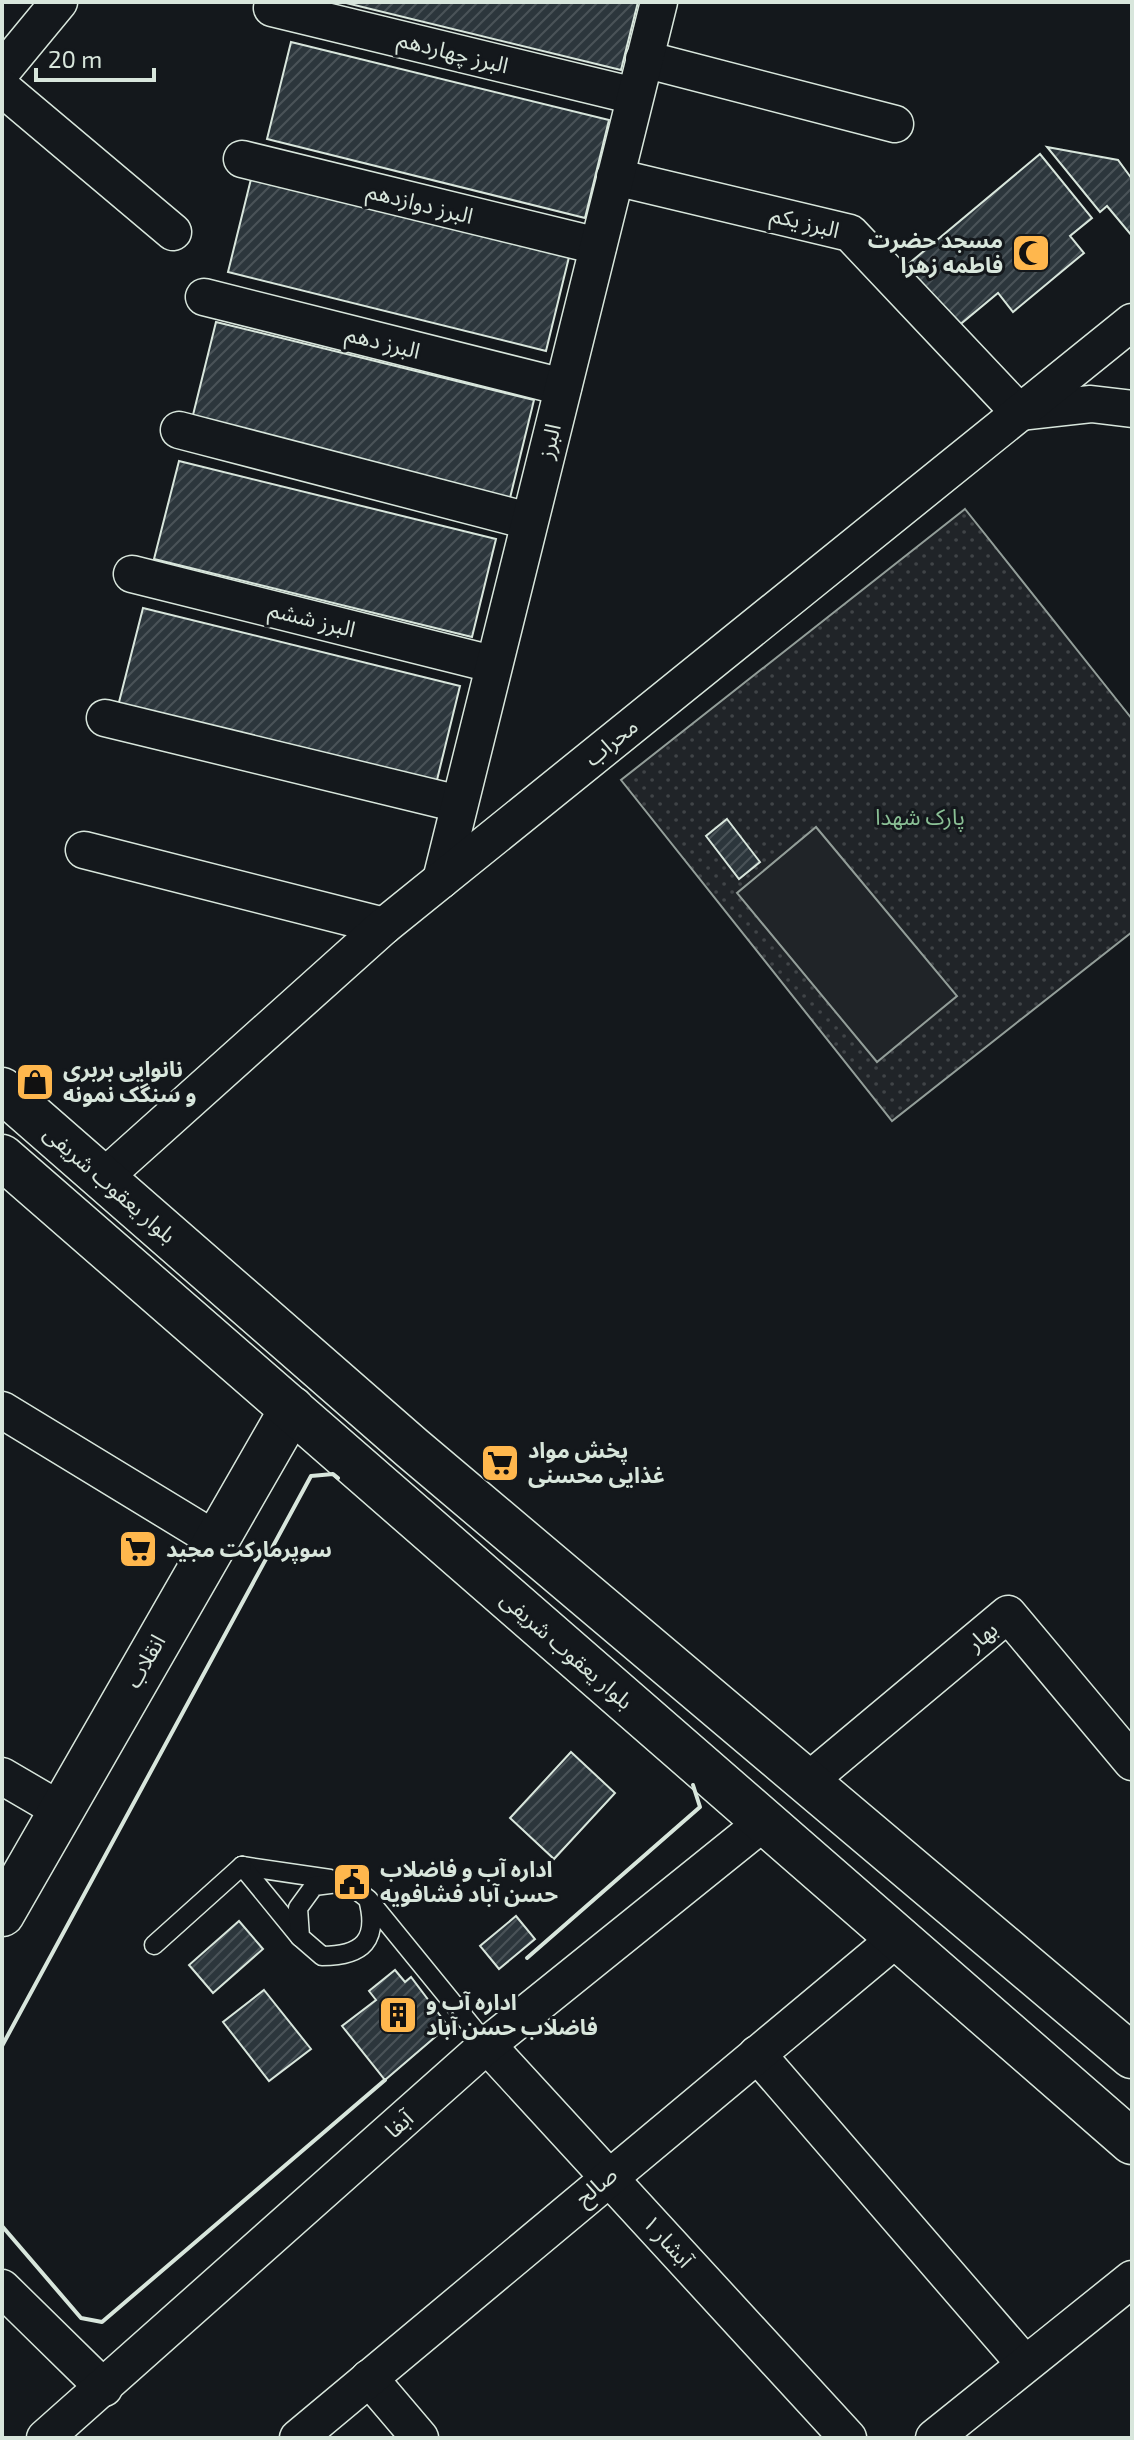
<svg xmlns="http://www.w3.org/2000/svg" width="1134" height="2440" font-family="'Exo 2','Noto Sans Arabic',sans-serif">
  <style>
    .park { fill: url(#park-dots); stroke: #939e99; stroke-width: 2 }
    .garden { fill: #202428; stroke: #939e99; stroke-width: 2 }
    .building { fill: url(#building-hatch); stroke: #d8e6dc; stroke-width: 2 }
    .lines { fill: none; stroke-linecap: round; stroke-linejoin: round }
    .service-casing { stroke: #d8e6dc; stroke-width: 21 }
    .minor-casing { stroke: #d8e6dc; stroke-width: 39 }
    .tertiary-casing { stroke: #d8e6dc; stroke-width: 47 }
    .secondary-casing { stroke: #d8e6dc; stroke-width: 47 }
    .service { stroke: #14181c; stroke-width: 18 }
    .minor { stroke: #14181c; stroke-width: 36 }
    .tertiary { stroke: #14181c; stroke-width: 44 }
    .secondary { stroke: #14181c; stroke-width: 44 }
    .wall { stroke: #d8e6dc; stroke-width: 4 }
    .labels { text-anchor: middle; stroke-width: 6; stroke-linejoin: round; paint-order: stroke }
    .street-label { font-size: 22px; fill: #d8e6dc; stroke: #14181c }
    .poi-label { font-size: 22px; font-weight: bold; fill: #d8e6dc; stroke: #14181c; text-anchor: start }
    .park-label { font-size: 22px; fill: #8ac095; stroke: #14181c }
  </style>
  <defs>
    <pattern id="park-dots" width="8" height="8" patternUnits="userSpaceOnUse" patternTransform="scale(2)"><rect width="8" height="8" fill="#202428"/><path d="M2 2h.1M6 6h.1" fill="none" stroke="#404447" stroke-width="1.8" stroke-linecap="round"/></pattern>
    <pattern id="building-hatch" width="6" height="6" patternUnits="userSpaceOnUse" patternTransform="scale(2)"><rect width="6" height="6" fill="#2c363c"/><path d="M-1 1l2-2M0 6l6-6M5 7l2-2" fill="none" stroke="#4a5358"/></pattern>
  </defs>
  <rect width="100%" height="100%" fill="#14181c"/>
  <path class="park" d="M965,509L1132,719V932L892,1121L621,780Z"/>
  <path class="garden" d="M816,827L957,996L877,1062L737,893Z"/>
  <g class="building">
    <path d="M342,2H638L621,70Z"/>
    <path d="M291,42L609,120L585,218L267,139Z"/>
    <path d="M1047,147L1118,160L1132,179V236L1107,206L1100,212Z"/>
    <path d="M1040,154L1092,218L1070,236L1084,253L1013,312L998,293L957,327L906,266Z"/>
    <path d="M252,175L570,253L546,351L228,272Z"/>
    <path d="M216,322L534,400L510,498L192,419Z"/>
    <path d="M179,461L496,539L472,637L154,559Z"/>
    <path d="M143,608L460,686L436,784L118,706Z"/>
    <path d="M727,819L760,862L739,879L706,836Z"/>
    <path d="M571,1752L615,1793L554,1859L510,1818Z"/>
    <path d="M516,1916L535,1939L499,1969L480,1946Z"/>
    <path d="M239,1921L263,1949L213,1993L189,1965Z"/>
    <path d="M395,1970L405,1982L411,1977L448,2026L385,2080L342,2026L376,2000L369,1991Z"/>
    <path d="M264,1990L311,2049L269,2081L223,2022Z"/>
  </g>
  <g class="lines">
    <defs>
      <g id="service">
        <path d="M242,1866L330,1879"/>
        <path d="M242,1866L300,1937"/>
        <path d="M368,1899C379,1940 363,1956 322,1956L300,1937L298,1908L314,1886L346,1882L368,1899L487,2045"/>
        <path d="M154,1945L242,1866"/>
      </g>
      <g id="minor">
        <path d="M272,8L635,96"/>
        <path d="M644,59L895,124"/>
        <path d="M2,71L59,2"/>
        <path d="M2,88L173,232"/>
        <path d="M242,159L598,246"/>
        <path d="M615,177L850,233L1019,412L1091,404L1132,409"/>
        <path d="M204,297L563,387"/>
        <path d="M179,430L529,521"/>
        <path d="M132,574L492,664"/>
        <path d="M105,718L459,804"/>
        <path d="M84,850L384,926"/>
        <path d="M441,880L659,2"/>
        <path d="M103,1178L384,926L1132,322"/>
        <path d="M2,1410L214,1539"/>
        <path d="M2,1776L60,1810"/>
        <path d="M807,1782L1008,1614L1132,1762"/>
        <path d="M487,2045L848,2438"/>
        <path d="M757,2054L1025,2364"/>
        <path d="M2,2288L104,2388"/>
        <path d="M369,2378L420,2438"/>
        <path d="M45,2438L487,2045L764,1822"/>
        <path d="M298,2438L897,1938"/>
        <path d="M934,2438L1132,2279"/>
      </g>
      <path id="tertiary" d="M2,1914L292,1409"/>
      <g id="secondary">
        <path d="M2,1090L412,1448L1132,2056"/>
        <path d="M2,1157L1132,2142"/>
      </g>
    </defs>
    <use href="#service" class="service-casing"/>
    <use href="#minor" class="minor-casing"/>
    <use href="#tertiary" class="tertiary-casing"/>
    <use href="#secondary" class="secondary-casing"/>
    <use href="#service" class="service"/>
    <use href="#minor" class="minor"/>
    <use href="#tertiary" class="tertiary"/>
    <use href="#secondary" class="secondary"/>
    <g class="wall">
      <path d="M527,1958L700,1807L693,1785"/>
      <path d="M2,2046L311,1476L333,1474L338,1478"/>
      <path d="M2,2226L81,2318L102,2322L385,2080"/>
    </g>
  </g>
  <defs>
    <symbol id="mosque-square" viewBox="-11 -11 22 22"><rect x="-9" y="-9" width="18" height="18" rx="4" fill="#ffb74d" stroke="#14181c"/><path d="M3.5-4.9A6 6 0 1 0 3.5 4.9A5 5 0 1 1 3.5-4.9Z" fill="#111"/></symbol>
    <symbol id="shop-square" viewBox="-11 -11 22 22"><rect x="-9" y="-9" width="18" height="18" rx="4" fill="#ffb74d" stroke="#14181c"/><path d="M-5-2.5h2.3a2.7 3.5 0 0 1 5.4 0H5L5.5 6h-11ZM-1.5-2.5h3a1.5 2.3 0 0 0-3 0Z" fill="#111"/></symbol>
    <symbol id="supermarket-square" viewBox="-11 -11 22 22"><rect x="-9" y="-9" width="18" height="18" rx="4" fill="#ffb74d" stroke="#14181c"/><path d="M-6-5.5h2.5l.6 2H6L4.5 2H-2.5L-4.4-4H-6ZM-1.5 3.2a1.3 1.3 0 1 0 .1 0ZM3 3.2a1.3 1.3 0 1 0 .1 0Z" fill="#111"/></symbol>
    <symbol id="civic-square" viewBox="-11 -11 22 22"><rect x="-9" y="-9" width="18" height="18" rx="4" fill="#ffb74d" stroke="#14181c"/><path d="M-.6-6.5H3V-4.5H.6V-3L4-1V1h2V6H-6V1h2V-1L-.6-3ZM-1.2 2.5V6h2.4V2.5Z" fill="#111"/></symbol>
    <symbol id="building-square" viewBox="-11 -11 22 22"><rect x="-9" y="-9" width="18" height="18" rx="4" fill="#ffb74d" stroke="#14181c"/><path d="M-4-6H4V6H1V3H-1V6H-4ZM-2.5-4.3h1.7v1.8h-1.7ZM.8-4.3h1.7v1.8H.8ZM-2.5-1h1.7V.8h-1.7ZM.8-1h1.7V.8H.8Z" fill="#111"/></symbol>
  </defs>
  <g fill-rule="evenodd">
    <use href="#mosque-square" x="1009" y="231" width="44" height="44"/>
    <use href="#shop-square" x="13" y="1060" width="44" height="44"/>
    <use href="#supermarket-square" x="478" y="1441" width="44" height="44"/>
    <use href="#supermarket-square" x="116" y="1527" width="44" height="44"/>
    <use href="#civic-square" x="330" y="1860" width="44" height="44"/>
    <use href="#building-square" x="376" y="1993" width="44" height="44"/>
  </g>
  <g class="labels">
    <g class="street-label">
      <text transform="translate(453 52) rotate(14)" y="8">البرز چهاردهم</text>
      <text transform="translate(420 203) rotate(14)" y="8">البرز دوازدهم</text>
      <text transform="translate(805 222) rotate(14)" y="8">البرز یکم</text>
      <text transform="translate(383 342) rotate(14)" y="8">البرز دهم</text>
      <text transform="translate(549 441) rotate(-76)" y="8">البرز</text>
      <text transform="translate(312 619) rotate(14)" y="8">البرز ششم</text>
      <text transform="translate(611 742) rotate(-39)" y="8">محراب</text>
      <text transform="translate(110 1184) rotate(41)" y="8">بلوار یعقوب شریفی</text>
      <text transform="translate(982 1636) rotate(-40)" y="8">بهار</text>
      <text transform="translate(567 1650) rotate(41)" y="8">بلوار یعقوب شریفی</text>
      <text transform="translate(145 1661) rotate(-60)" y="8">انقلاب</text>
      <text transform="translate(399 2124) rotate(-42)" y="8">آبفا</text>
      <text transform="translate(596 2186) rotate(-40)" y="8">صالح</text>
      <text transform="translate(668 2241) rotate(48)" y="8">آبشار ۱</text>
    </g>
    <g class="poi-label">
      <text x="1003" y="248" text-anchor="end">مسجد حضرت<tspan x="1003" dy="25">فاطمه زهرا</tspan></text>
      <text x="63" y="1077">نانوایی بربری<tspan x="63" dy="25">و سنگک نمونه</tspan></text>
      <text x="528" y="1458">پخش مواد<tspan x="528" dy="25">غذایی محسنی</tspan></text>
      <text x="166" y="1557">سوپرمارکت مجید</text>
      <text x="380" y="1877">اداره آب و فاضلاب<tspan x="380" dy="25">حسن آباد فشافویه</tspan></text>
      <text x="426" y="2010">اداره آب و<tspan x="426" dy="25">فاضلاب حسن آباد</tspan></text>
    </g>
    <g class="park-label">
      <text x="920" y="825">پارک شهدا</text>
    </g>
  </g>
  <rect width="1134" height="2440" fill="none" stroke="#d8e6dc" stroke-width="8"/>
  <path d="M36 68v12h118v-12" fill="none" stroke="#d8e6dc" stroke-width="4"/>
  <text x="48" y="68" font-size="24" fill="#d8e6dc" stroke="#14181c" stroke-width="6" paint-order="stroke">20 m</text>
</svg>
